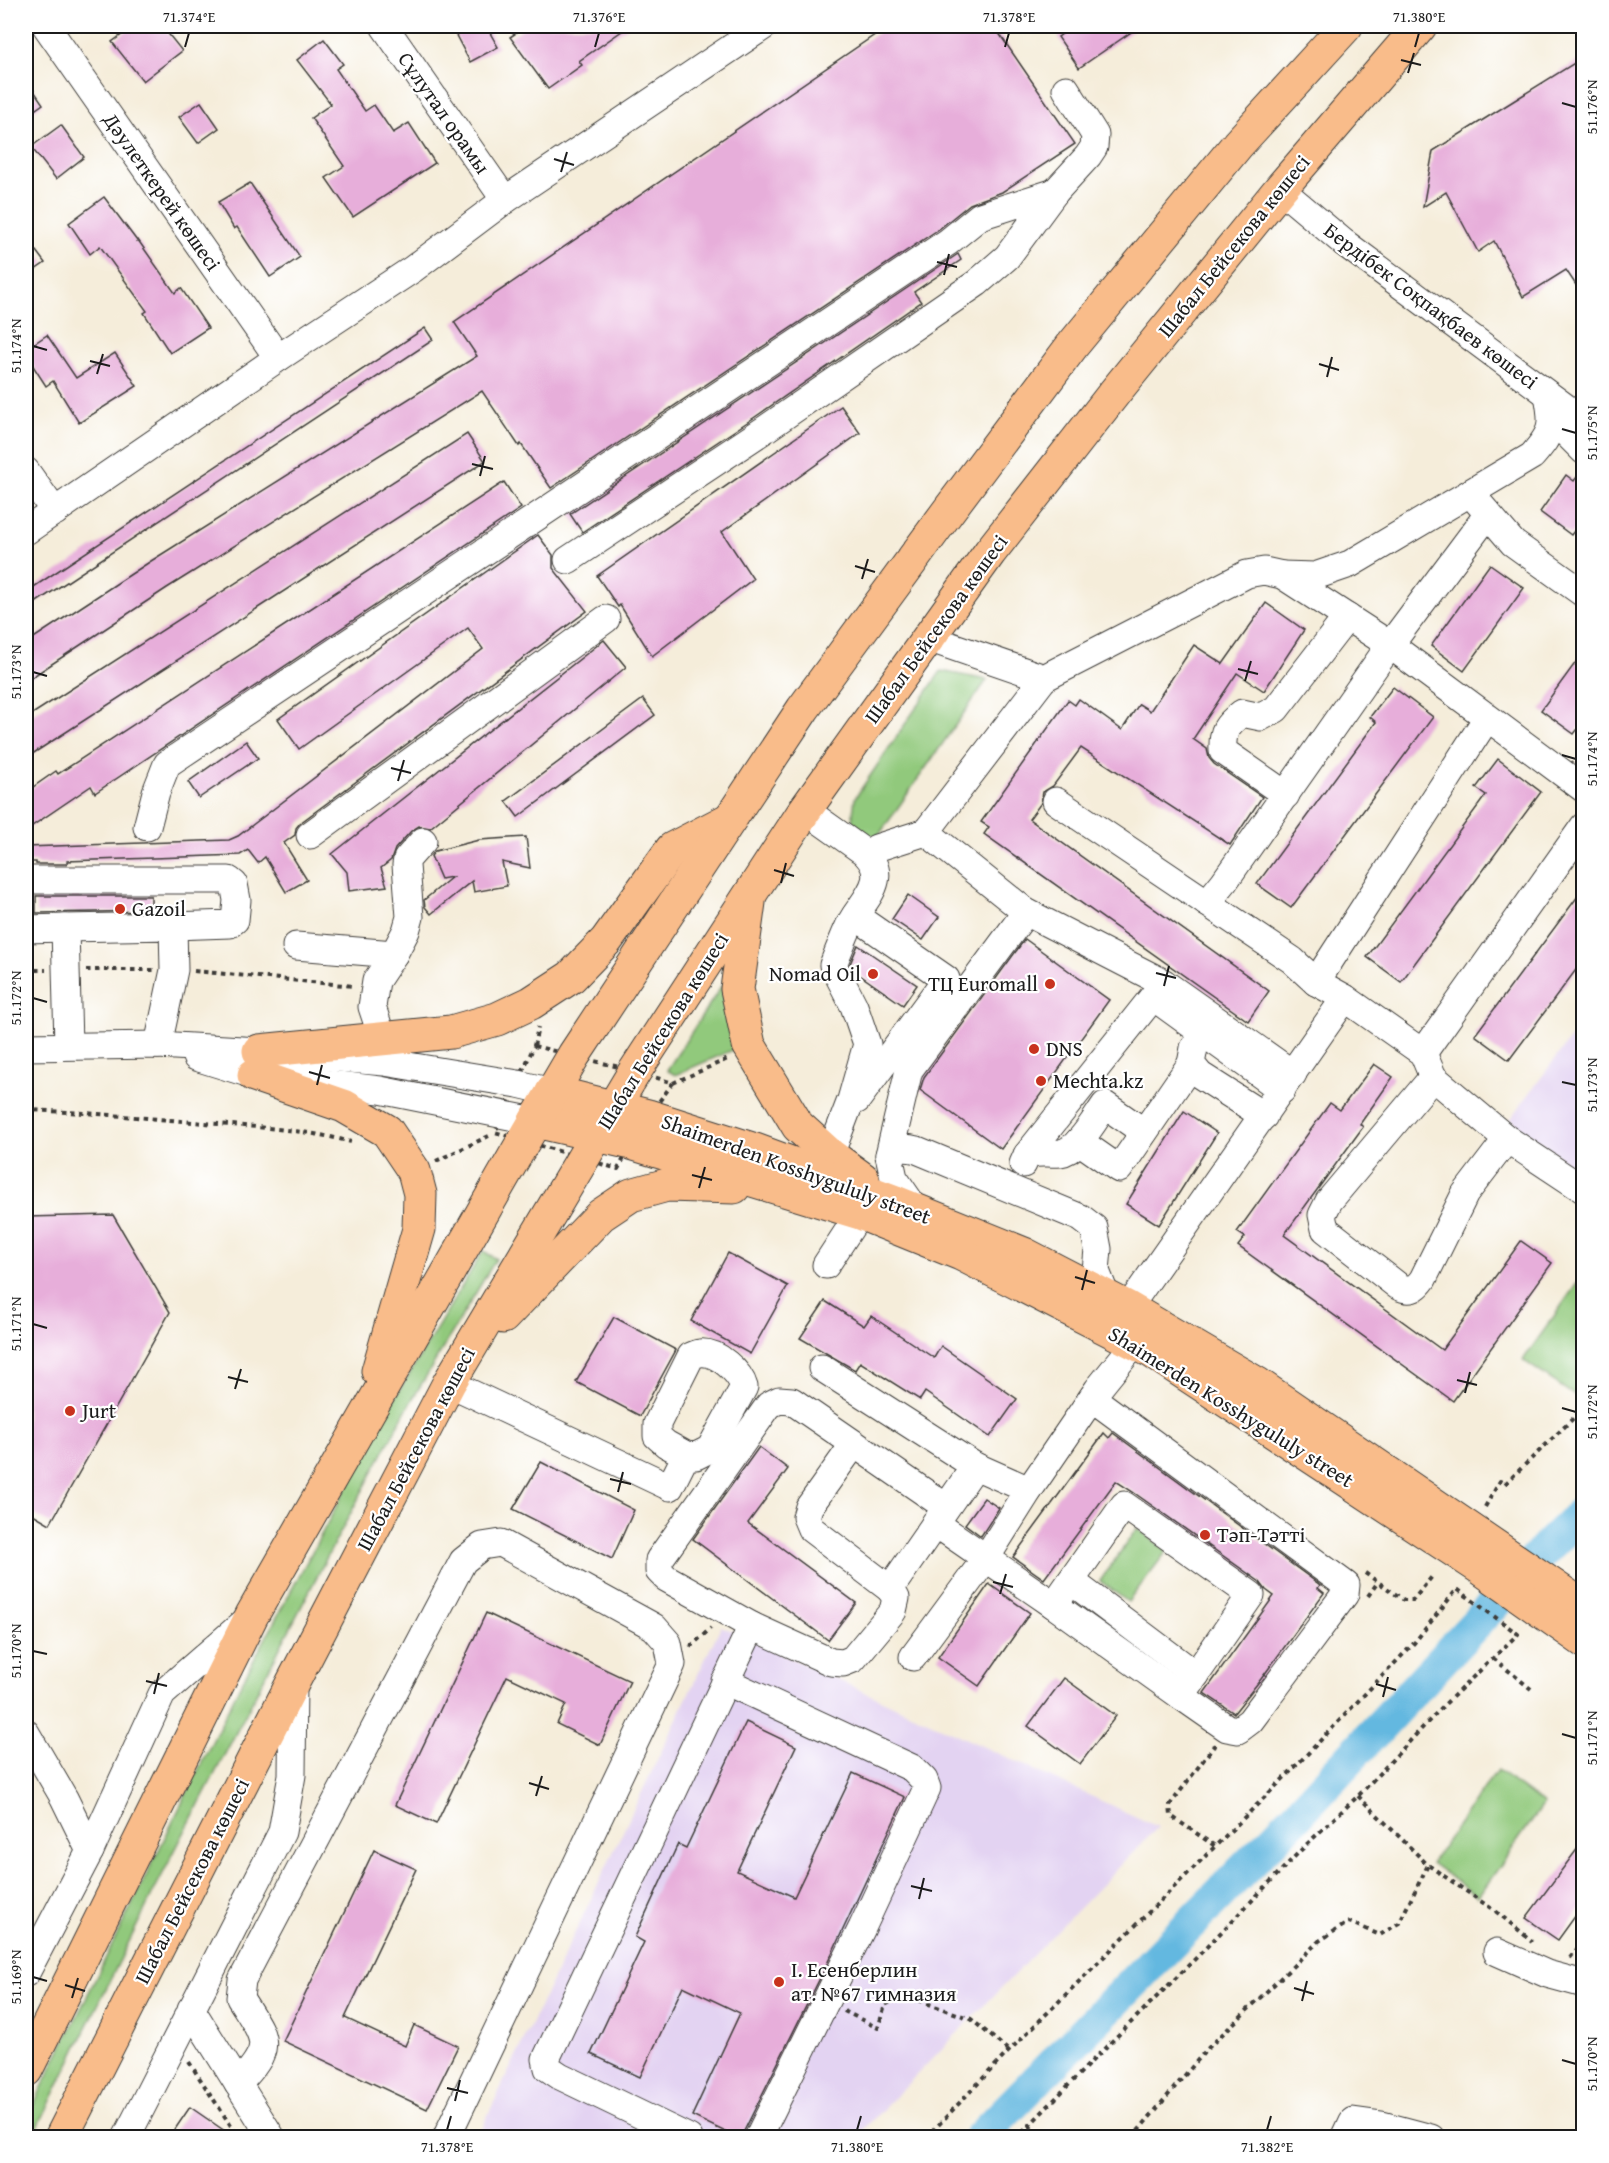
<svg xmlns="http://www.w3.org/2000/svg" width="1609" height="2163" font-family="'Gentium Book Plus',serif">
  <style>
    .built { fill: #e3d3f2 }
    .green { fill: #91c97b; stroke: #56724c; stroke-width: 1.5 }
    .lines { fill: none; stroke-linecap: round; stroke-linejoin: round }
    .river { stroke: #64b8e0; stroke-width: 34 }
    .building { fill: #e7aeda }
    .minor-casing { stroke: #3d3b38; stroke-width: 29 }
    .major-casing { stroke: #3d3b38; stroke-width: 35 }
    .path { stroke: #3d3b38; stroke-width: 4; stroke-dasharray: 4.5 4.5; stroke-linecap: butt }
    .minor { stroke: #fff; stroke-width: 27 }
    .major { stroke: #f9bc8a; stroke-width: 33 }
    .ticks { fill: none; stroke: #1c1c1c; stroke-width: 2 }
    .poi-dot { fill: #c8321e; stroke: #fff; stroke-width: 2 }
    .labels { text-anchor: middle; stroke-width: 4.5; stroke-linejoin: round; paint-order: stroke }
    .street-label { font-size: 21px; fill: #1c1c1c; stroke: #fff }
    .poi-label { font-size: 21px; fill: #1c1c1c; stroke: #fff; text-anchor: start }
    .neatline { fill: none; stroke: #1c1c1c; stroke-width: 2 }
    .ticks-label { font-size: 15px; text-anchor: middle; fill: #1c1c1c }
  </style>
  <rect width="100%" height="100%" fill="#fff"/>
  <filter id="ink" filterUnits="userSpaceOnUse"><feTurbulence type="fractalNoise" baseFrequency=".0167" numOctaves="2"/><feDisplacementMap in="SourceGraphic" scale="12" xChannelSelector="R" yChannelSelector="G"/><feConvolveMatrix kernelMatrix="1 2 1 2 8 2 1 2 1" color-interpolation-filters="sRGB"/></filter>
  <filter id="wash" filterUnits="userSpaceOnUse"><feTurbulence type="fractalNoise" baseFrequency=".008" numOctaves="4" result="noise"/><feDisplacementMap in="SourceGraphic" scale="24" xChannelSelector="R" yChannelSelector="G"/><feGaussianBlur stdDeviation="1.35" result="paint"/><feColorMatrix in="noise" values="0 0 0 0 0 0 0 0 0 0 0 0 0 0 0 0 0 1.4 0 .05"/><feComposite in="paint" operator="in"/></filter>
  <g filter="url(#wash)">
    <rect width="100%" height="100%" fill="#f5edda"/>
    <g class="built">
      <path d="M1583,1021V1174L1510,1120Z"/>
      <path d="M721,1626L1158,1827L856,2137L477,2138Z"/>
    </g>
    <g class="green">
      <path d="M941,671L987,680L874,842L863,837L852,822L855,798Z"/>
      <path d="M722,985L735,1049L675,1075L667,1070Z"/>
      <path d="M483,1251L496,1259L406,1410L325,1561L156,1887L33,2137H26V2120L235,1695L392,1403Z"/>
      <path d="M1583,1275V1383L1575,1396L1523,1360Z"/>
      <path d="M1137,1528L1167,1551L1128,1602L1100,1581Z"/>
      <path d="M1497,1770L1544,1804L1478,1897L1431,1863Z"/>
    </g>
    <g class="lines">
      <path class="river" d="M980,2138L1298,1814L1547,1547L1584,1511"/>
    </g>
    <g id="blocks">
      <g class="building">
        <path d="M134,26H162L182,51L143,81L112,42Z"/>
        <path d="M451,26H486L498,47L470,62Z"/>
        <path d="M527,26H629L579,61L582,65L548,89L510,37Z"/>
        <path d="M888,26H994L1075,144L1002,192L970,204L939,229L551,488L521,444L519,446L482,391L167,588L26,681V643L151,561L477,356L454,322Z"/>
        <path d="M1073,26H1140L1079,68L1058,37Z"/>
        <path d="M324,39L343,64L336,69L365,111L374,105L393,133L409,123L435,163L353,217L326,178L344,166L311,118L331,104L297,60Z"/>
        <path d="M1584,57V297L1566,270L1523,297L1494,241L1478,252L1446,192L1423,207L1433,151Z"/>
        <path d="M26,79L43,104L26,116Z"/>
        <path d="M201,102L219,128L198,143L179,117Z"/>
        <path d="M61,125L84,157L56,179L31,147Z"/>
        <path d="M250,183L300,257L270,277L237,227L234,229L218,202Z"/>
        <path d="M104,197L137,241L138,240L175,293L181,288L208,328L170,353L144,313L147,311L100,246L90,254L69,223Z"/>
        <path d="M36,251L45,263L26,276V258Z"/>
        <path d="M958,254L961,260L914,292L921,302L755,417L582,532L570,514Z"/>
        <path d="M425,328L433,340L26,609V592Z"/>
        <path d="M47,335L76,378L115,353L137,386L79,423L53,381L46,386L26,355V349Z"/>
        <path d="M841,406L860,433L722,532L753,579L652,656L620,605L618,607L597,576Z"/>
        <path d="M467,434L485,461L26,758V718Z"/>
        <path d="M1584,468V518L1571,535L1540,512L1566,475L1574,481Z"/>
        <path d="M504,482L521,508L95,793L91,786L26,830V792L56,771L58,774Z"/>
        <path d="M538,535L553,555V568L587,611L300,823L296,828L295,835L284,843L307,880L286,892L265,857L258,863L248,850L240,855L67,861V864H36V862H26V847L229,840L238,836L483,649L468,628L299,749L278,719Z"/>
        <path d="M1490,564L1524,588L1464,671L1431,646Z"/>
        <path d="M1266,603L1304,630L1264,691L1237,673L1193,739L1207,749L1209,758L1214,764L1262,797L1230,845L1081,748L1053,786L1043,792L1041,803L1029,819L1269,991L1248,1021L984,834L989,827L981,822L1068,700L1075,705L1079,699L1122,730L1139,704L1150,711L1194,645L1223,664Z"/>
        <path d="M604,640L626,667L430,828L419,826L411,831L395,849L391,860L381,868L387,886L349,891L347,872L332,854Z"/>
        <path d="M1584,651V721L1574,734L1541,710Z"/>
        <path d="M1393,687L1433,717L1291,908L1257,884L1376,722L1370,717Z"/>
        <path d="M643,699L655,715L518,817L506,801Z"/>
        <path d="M246,741L258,758L199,798L188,782Z"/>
        <path d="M1498,759L1541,792L1401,982L1367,957L1486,795L1476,788Z"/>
        <path d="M526,837L530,868L502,862L507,886L474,892L472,881L431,914L425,907L424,900L452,877L441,879L431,856L435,851L479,840Z"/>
        <path d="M1584,888V959L1509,1060L1475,1035Z"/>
        <path d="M908,895L939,917L923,940L892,919Z"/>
        <path d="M36,896H151V911L36,913Z"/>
        <path d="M1025,939L1109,1000L1001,1149L920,1090L924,1077Z"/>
        <path d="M858,945L917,985L903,1005L854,971L850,964Z"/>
        <path d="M1374,1064L1393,1077L1360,1124L1363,1127L1284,1235L1442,1350L1521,1241L1552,1263L1453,1401L1238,1246L1245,1237L1237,1232L1330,1103L1340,1110Z"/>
        <path d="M1184,1111L1217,1133L1159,1225L1126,1204Z"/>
        <path d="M113,1215L170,1312L50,1524L26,1510V1217Z"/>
        <path d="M728,1253L788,1286L750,1354L691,1321Z"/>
        <path d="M825,1301L864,1326L871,1316L934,1358L941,1346L1017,1399L990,1437L925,1392L920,1400L860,1362L855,1370L800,1338Z"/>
        <path d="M614,1317L676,1350L640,1416L576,1382Z"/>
        <path d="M1104,1433L1109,1438L1113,1433L1320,1585L1318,1588L1324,1593L1261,1679L1234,1713L1204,1693L1274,1596L1266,1590L1260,1582L1133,1492L1116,1481L1044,1579L1013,1557Z"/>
        <path d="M759,1447L788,1469L748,1523L856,1603L828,1640L693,1539Z"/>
        <path d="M541,1462L634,1510L612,1559L513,1509Z"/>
        <path d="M984,1498L999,1508L981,1536L965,1524Z"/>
        <path d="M989,1584L1030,1613L979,1686L938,1657Z"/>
        <path d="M486,1613L630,1681L600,1745L557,1724L566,1704L507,1676L436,1824L395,1805Z"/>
        <path d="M1064,1678L1116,1716L1080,1764L1028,1726Z"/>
        <path d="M746,1722L796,1746L737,1871L794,1897L853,1773L905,1797L825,1968L744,2131L742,2138H738L692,2116L740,2013L683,1986L640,2077L591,2054L644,1942L635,1937L678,1844L686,1848Z"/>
        <path d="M1584,1840V1904L1558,1940L1526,1918Z"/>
        <path d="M374,1850L416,1869L345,2018L405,2046L414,2025L458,2046L427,2109L283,2041Z"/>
        <path d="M190,2107L235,2138H169Z"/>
      </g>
    </g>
  </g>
  <g filter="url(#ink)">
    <use href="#blocks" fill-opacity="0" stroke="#3d3b38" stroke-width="1.5"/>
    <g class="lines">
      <defs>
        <g id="minor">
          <path d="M46,26L278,358"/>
          <path d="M384,26L505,200"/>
          <path d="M1280,189L1343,242L1584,421"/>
          <path d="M1553,420L1584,451"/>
          <path d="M26,471L55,512"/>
          <path d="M1477,501L1513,543L1584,594"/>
          <path d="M26,531L278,358L413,269L505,200L764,26"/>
          <path d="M568,560L764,430L977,283L1007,257L1055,192L1088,156L1094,147L1095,135L1066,89"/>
          <path d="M1282,575L1315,576L1350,564L1532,456C1553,432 1554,426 1548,395"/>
          <path d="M928,638L1044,678L1247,574L1264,571L1282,575L1390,645L1584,789"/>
          <path d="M1286,795L1223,751C1222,731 1226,725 1242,713L1261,717L1276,709L1347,617"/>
          <path d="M1056,801L1292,960L1316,982"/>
          <path d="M805,810L864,852C893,879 861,901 849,926C843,939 838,952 833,965L854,1006L867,1044L851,1100L830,1155"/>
          <path d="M147,827L156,792L167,764L948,242L980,216L1055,192"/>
          <path d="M926,832L1044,678"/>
          <path d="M310,835L606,619"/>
          <path d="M868,856L876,848L926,832L1026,912L1164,983L1293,1074"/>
          <path d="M26,880H229L234,884L237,900L235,920L230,924L173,926"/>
          <path d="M1207,903L1224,882L1390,645L1488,514"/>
          <path d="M855,916L946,979L857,1100"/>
          <path d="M26,929L65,928"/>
          <path d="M296,946L394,954"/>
          <path d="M1345,998L1316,982L1487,718"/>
          <path d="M1159,1001L1282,1090"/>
          <path d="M383,1040L372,1007L376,981L394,954L406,931L410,917L406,865L407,859L423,841"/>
          <path d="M68,1045L65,928L173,926L174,970L158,1045"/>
          <path d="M26,1047L158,1045L259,1051L384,1062L518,1084L552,1092"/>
          <path d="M1194,1048L1191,1064L1200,1075L1264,1116"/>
          <path d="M1423,1053L1584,826"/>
          <path d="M196,1057L254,1075L380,1090L535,1121"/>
          <path d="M1433,1077L1329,1201L1322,1215L1325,1229L1398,1286C1409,1292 1416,1289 1423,1279L1465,1194L1507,1139"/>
          <path d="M1079,1141L1119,1169L1191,1064"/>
          <path d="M889,1155C898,1147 905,1147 917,1150L1081,1218L1094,1228L1098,1249L1096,1271L1106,1296"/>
          <path d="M1027,1155L1164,983"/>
          <path d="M1023,1164L1027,1155C1040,1151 1048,1154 1060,1153C1078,1151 1095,1119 1105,1105L1144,1132"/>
          <path d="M916,1210L894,1178L889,1155L909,1070L1026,912"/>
          <path d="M826,1265L860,1213"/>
          <path d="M1119,1327L1128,1308L1345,998L1423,1053L1433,1077L1507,1139L1584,1190"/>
          <path d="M822,1368L975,1466L1029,1490L1098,1389L1136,1342"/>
          <path d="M449,1383L670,1487L686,1455L666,1444L657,1436V1424L691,1356C694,1355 697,1353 700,1353C717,1351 740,1372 744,1387L710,1449L696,1456L686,1455"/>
          <path d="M854,1444L809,1507L806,1517L811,1529L890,1589L975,1466"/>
          <path d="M935,1523L1054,1605L1124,1505L1251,1595L1181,1696L1227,1728L1238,1730L1250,1721L1345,1594L1346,1585L1092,1398"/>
          <path d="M1071,1581L1196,1675"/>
          <path d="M1054,1605L1181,1696"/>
          <path d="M752,1626L666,1578L659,1571V1560L769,1405L779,1400L792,1401L946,1507"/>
          <path d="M913,1657L986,1558L1029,1490"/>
          <path d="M725,1681L912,1768L924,1780L927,1788L862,1928L758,2138"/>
          <path d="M26,1733L64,1798L90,1851"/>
          <path d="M1497,1952L1547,1974L1584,1984"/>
          <path d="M26,1973L90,1851L162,1694L247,1620"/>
          <path d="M191,2009L272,2138"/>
          <path d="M238,2084C275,2045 266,2040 240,1998L242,1980L463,1561L482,1546L501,1543L654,1627L668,1643L672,1664L446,2138"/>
          <path d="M126,2138L282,1832L292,1775L293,1682"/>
          <path d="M689,2138L560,2076L548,2068L546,2059L752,1626L831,1662L843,1663L853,1659L893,1611L896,1598L890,1589"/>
          <path d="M1345,2138L1353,2121L1382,2125L1431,2138"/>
        </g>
        <g id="major">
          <path d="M749,902L737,989L749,1045L798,1126L830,1155L863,1179"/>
          <path d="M259,1051L451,1032L497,1019L531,1003L571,977L606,941L672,849L730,819"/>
          <path d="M254,1075L344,1106L387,1131L414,1171L420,1194L419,1229L378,1371"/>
          <path d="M552,1092L648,1116L755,1150L893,1201L1024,1254L1128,1308L1256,1383L1584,1607"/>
          <path d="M535,1121L631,1143L860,1213L961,1254L1151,1351L1482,1569L1584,1641"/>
          <path d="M503,1317L601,1215L631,1195L667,1185L734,1187"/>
          <path d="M26,2070L252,1615L523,1142L574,1055L803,709L949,510L1072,346L1238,144L1346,26"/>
          <path d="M61,2138L293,1682L449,1383L635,1071L805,810L990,552L1115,392L1280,189L1420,26"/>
        </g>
      </defs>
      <use href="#minor" class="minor-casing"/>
      <use href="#major" class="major-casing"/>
      <g class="path">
        <path d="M26,970H46"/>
        <path d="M86,970H154"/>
        <path d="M194,971L354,986"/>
        <path d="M534,1046L635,1071L673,1083L648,1116L618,1169L495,1132Z"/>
        <path d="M534,1046L538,1027"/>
        <path d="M673,1083L730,1058"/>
        <path d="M26,1110C86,1112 145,1118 205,1123C254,1127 304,1129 351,1142"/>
        <path d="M436,1161L489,1136"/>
        <path d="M1485,1507L1500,1481L1505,1484L1584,1408"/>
        <path d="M1365,1573L1404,1600H1413L1434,1574"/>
        <path d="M1368,1596L1378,1582"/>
        <path d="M690,1647L711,1628"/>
        <path d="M1493,1658L1531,1689"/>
        <path d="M1213,1744L1214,1746L1170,1805L1171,1816L1215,1846"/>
        <path d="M1358,1796L1428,1865L1498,1913L1532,1941"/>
        <path d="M1570,1958L1584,1940"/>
        <path d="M844,2011L878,2028L885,2005L904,1995L971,2019L1009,2051"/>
        <path d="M189,2062L239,2138"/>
        <path d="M1029,2125L1039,2138"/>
        <path d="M926,2138L1009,2051L1290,1772L1414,1643L1457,1589L1518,1634L1444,1705L1358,1796L1307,1844L1193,1961L1092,2061L1017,2138"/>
        <path d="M1132,2138L1207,2049L1319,1941L1349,1922L1380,1935L1399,1923L1428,1865"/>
      </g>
      <use href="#minor" class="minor"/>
      <use href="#major" class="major"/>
    </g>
  </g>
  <path class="ticks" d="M185,47L189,33M595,47L599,33M1005,47L1009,33M1415,47L1419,33M1401,60L1421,65M1408,73L1414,53M1562,103L1576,107M554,159L574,165M561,172L567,152M937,262L957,267M944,275L949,254M33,346L47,350M90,361L110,366M1319,364L1339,370M97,374L103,354M1327,377L1332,357M1562,429L1576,433M472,464L493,469M480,476L485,456M855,566L875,572M862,579L868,559M1238,669L1258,674M33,672L47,676M1245,681L1251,661M1562,755L1576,759M391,768L411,773M398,781L404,760M774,870L794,876M781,883L786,863M1156,973L1176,978M1164,986L1169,966M33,998L47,1002M309,1072L330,1078M1562,1082L1576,1085M317,1085L322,1065M692,1175L712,1180M699,1188L705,1167M1075,1277L1095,1283M1082,1290L1087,1270M33,1324L47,1328M228,1377L248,1382M1457,1380L1477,1385M235,1389L241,1369M1465,1393L1470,1372M1562,1408L1576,1412M610,1479L631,1484M618,1492L623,1472M993,1582L1013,1587M1000,1594L1006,1574M33,1651L47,1654M146,1681L167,1686M1376,1684L1396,1690M154,1694L159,1673M1383,1697L1388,1677M1562,1734L1576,1738M529,1783L549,1789M536,1796L542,1776M911,1886L932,1891M919,1899L924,1878M33,1977L47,1981M65,1985L85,1991M1294,1988L1314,1994M72,1998L78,1978M1302,2001L1307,1981M1562,2060L1576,2064M447,2088L468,2093M455,2101L460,2080M447,2130L451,2116M857,2130L861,2116M1267,2130L1271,2116"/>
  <g class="poi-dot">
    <circle cx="120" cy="909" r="6"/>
    <circle cx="873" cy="974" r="6"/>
    <circle cx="1050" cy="984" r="6"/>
    <circle cx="1034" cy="1049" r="6"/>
    <circle cx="1041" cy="1081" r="6"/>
    <circle cx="70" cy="1411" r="6"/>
    <circle cx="1205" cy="1535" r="6"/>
    <circle cx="779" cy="1982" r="6"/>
  </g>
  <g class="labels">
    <g class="street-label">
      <text transform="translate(444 113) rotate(55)" y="7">Сұлутал орамы</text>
      <text transform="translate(162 192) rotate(55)" y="7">Дәулеткерей көшесі</text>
      <text transform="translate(1234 246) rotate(-51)" y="7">Шабал Бейсекова көшесі</text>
      <text transform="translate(1431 306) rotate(37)" y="7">Бердібек Соқпақбаев көшесі</text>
      <text transform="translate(936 629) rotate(-54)" y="7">Шабал Бейсекова көшесі</text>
      <text transform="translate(663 1031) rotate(-58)" y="7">Шабал Бейсекова көшесі</text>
      <text transform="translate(796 1169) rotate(20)" y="7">Shaimerden Kosshygululy street</text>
      <text transform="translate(1231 1407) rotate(32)" y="7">Shaimerden Kosshygululy street</text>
      <text transform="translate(416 1449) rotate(-62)" y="7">Шабал Бейсекова көшесі</text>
      <text transform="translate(192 1881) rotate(-63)" y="7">Шабал Бейсекова көшесі</text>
    </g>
    <g class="poi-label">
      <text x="132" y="916">Gazoil</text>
      <text x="861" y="981" text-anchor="end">Nomad Oil</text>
      <text x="1038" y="991" text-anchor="end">ТЦ Euromall</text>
      <text x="1046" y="1056">DNS</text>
      <text x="1053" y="1088">Mechta.kz</text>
      <text x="82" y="1418">Jurt</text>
      <text x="1217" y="1542">Тәп-Тәтті</text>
      <text x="791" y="1977">І. Есенберлин<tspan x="791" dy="24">ат. №67 гимназия</tspan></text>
    </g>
  </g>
  <rect width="1609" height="2163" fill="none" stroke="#fff" stroke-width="66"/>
  <rect x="33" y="33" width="1543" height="2097" class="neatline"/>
  <g class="ticks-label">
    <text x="189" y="22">71.374°E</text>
    <text x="599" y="22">71.376°E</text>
    <text x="1009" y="22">71.378°E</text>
    <text x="1419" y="22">71.380°E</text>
    <text transform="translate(1592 107) rotate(-90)" y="5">51.176°N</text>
    <text transform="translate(16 346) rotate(-90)" y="5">51.174°N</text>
    <text transform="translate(1592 433) rotate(-90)" y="5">51.175°N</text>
    <text transform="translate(16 672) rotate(-90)" y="5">51.173°N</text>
    <text transform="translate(1592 759) rotate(-90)" y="5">51.174°N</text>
    <text transform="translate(16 998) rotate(-90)" y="5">51.172°N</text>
    <text transform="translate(1592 1085) rotate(-90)" y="5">51.173°N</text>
    <text transform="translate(16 1324) rotate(-90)" y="5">51.171°N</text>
    <text transform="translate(1592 1412) rotate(-90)" y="5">51.172°N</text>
    <text transform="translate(16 1651) rotate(-90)" y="5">51.170°N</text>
    <text transform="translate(1592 1738) rotate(-90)" y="5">51.171°N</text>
    <text transform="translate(16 1977) rotate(-90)" y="5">51.169°N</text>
    <text transform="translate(1592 2064) rotate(-90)" y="5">51.170°N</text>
    <text x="447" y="2152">71.378°E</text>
    <text x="857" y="2152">71.380°E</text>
    <text x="1267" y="2152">71.382°E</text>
  </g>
</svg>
